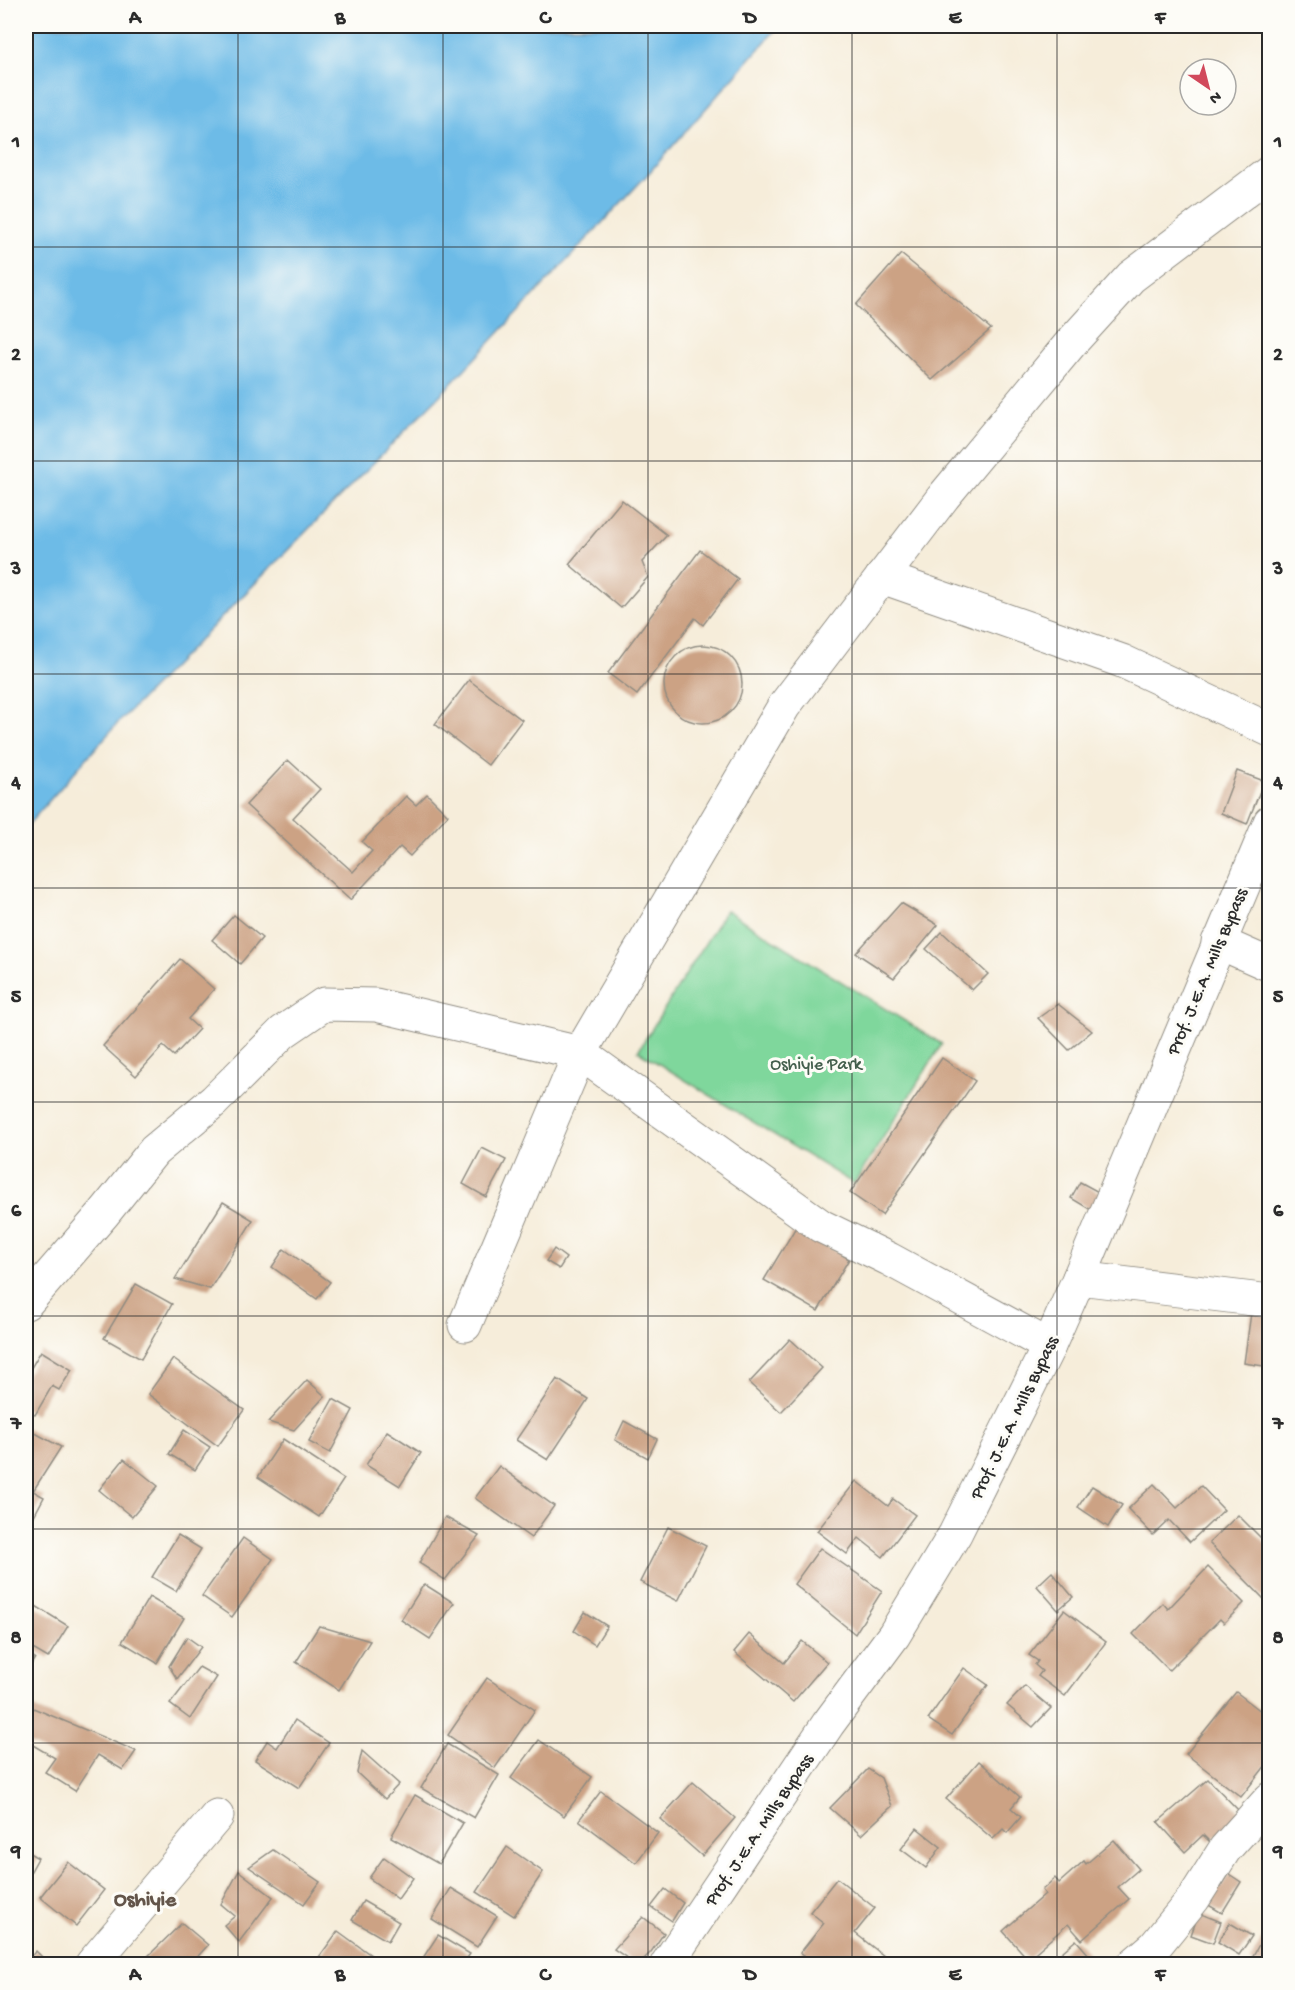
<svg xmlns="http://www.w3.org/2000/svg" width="1295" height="1990" font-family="'Gochi Hand',sans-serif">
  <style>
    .green { fill: #7fd79c; stroke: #558164; stroke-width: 1.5 }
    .water { fill: #6dbbe7; stroke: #4c7389; stroke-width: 1.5 }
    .building { fill: #cca284 }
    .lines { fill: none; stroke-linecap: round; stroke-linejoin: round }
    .minor-casing { stroke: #908c82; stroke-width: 35 }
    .minor { stroke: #fff; stroke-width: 33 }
    .grid { fill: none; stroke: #2b2b2b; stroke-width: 1.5; stroke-opacity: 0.55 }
    .labels { text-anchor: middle; stroke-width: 6; stroke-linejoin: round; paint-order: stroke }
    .street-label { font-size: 18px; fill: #2b2b2b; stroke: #fdfcf7 }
    .park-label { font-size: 18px; fill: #445f4d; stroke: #fdfcf7 }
    .quarter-label { font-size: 21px; font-weight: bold; fill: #63554a; stroke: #fdfcf7 }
    .neatline { fill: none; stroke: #2b2b2b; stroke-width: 2 }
    .grid-label { font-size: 20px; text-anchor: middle; font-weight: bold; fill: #2b2b2b }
  </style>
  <rect width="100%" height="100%" fill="#fdfcf7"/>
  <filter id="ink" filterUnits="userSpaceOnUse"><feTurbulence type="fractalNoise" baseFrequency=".0167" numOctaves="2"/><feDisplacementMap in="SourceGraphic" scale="12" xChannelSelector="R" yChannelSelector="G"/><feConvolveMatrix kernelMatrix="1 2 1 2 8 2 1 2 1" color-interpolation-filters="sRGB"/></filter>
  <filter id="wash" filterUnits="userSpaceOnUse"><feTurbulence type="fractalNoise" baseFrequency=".008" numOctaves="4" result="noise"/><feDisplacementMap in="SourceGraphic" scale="24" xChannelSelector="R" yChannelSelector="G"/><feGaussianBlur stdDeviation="1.35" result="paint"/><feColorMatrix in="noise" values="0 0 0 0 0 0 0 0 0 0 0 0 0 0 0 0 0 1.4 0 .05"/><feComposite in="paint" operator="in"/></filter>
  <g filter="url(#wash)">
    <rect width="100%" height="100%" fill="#f6edda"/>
    <path class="green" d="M726,910L942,1044L854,1184L638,1051Z"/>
    <path class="water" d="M26,26H779L647,175L449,386L116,725L26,827Z"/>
    <g id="blocks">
      <g class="building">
        <path d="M901,254L991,329L932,380L856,305Z"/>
        <path d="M622,500L667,535L642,562L648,577L621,608L569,564Z"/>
        <path d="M700,550L738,579L703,625L695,618L637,695L608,673Z"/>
        <circle cx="703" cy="684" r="39"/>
        <path d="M469,680L522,720L488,765L435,724Z"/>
        <path d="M288,760L320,789L293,818L353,872L372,851L362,842L406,796L416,805L427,794L448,815L410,856L400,847L350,900L246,805Z"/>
        <path d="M1237,771L1264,781L1247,824L1221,813Z"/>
        <path d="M901,903L938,925L894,978L856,953Z"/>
        <path d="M234,915L262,938L240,964L212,940Z"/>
        <path d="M942,932L988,974L972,990L926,949Z"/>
        <path d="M180,959L214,989L188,1019L199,1029L174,1056L163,1046L136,1076L103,1046Z"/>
        <path d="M1058,1004L1092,1031L1069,1050L1038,1018Z"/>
        <path d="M942,1058L975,1081L882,1215L850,1193Z"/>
        <path d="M482,1148L506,1160L486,1197L463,1184Z"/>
        <path d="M1080,1182L1106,1196L1096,1213L1071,1198Z"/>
        <path d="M223,1202L253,1220L210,1289L175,1279Z"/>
        <path d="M796,1227L849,1259L818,1311L764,1280Z"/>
        <path d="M284,1249L330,1282L317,1299L272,1267Z"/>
        <path d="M554,1249L566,1258L559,1269L546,1261Z"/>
        <path d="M136,1284L172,1304L141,1359L104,1338Z"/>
        <path d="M1251,1313L1270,1315V1367L1244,1363Z"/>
        <path d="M790,1339L822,1368L781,1412L749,1383Z"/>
        <path d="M41,1351L72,1370L59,1390L52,1386L35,1415L26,1409V1376Z"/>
        <path d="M173,1359L244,1410L218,1446L148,1394Z"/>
        <path d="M557,1379L588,1399L548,1460L516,1440Z"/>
        <path d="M307,1380L325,1396L294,1430L268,1422Z"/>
        <path d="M333,1399L353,1410L330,1453L309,1442Z"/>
        <path d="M624,1421L657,1439L648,1458L615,1440Z"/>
        <path d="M26,1428L61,1447L33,1491L44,1497L26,1531Z"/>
        <path d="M184,1430L210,1447L195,1470L169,1454Z"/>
        <path d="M387,1431L421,1453L400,1486L366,1465Z"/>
        <path d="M283,1439L344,1479L319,1517L258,1477Z"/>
        <path d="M124,1459L158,1486L132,1517L99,1490Z"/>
        <path d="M499,1466L554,1506L531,1538L475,1498Z"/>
        <path d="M856,1481L888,1506L893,1499L915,1515L883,1557L859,1538L847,1554L817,1531Z"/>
        <path d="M1154,1484L1177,1508L1201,1486L1224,1510L1190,1542L1169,1520L1153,1535L1128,1509Z"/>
        <path d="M1092,1486L1122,1505L1108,1527L1078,1507Z"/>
        <path d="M1238,1515L1270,1547V1602L1268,1603L1209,1543Z"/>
        <path d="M445,1517L479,1536L445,1580L419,1563Z"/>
        <path d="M668,1527L706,1546L678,1601L640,1582Z"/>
        <path d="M178,1535L201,1549L176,1591L152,1577Z"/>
        <path d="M243,1538L273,1559L232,1617L202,1596Z"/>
        <path d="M820,1548L882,1591L855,1634L794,1584Z"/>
        <path d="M1208,1567L1244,1603L1224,1623L1220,1619L1169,1670L1133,1634L1163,1603L1168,1609Z"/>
        <path d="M1052,1572L1073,1597L1058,1610L1037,1586Z"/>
        <path d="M424,1584L454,1603L430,1639L401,1620Z"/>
        <path d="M149,1597L184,1618L157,1663L122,1642Z"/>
        <path d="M26,1600L68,1626L48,1658L26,1645Z"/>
        <path d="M1064,1610L1106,1642L1065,1696L1038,1676L1042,1671L1035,1665L1038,1661L1029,1655Z"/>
        <path d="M585,1612L607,1626L595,1645L574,1631Z"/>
        <path d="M319,1626L370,1641L339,1690L296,1662Z"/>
        <path d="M749,1634L784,1663L802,1641L827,1662L793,1702L734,1652Z"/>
        <path d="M187,1637L201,1647L177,1679L169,1666Z"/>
        <path d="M26,1652L35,1658L26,1674Z"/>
        <path d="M199,1667L217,1677L190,1719L170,1704Z"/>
        <path d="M964,1668L988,1685L952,1735L928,1719Z"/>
        <path d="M487,1678L535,1710L495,1768L448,1735Z"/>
        <path d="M1025,1686L1051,1708L1033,1727L1007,1705Z"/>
        <path d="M1236,1692L1270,1718V1760L1241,1797L1186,1754Z"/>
        <path d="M26,1705L136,1751L123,1770L98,1755L75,1791L45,1772L55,1758L26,1741Z"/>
        <path d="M295,1720L329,1743L299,1788L255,1760L267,1741L277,1748Z"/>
        <path d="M539,1740L592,1777L564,1816L511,1778Z"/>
        <path d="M447,1744L499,1775L474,1818L421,1788Z"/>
        <path d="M362,1751L399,1784L385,1799L357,1773Z"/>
        <path d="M979,1761L1020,1797L1011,1808L1021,1817L1007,1833L1003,1829L993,1839L946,1799Z"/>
        <path d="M868,1769L881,1778L892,1806L861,1835L830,1808Z"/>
        <path d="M1208,1779L1241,1813L1210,1842L1203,1835L1185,1852L1158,1822Z"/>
        <path d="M693,1782L735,1818L702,1856L660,1819Z"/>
        <path d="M601,1791L658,1833L636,1863L579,1820Z"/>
        <path d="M415,1795L463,1823L439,1864L391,1837Z"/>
        <path d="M917,1828L941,1847L926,1868L901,1849Z"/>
        <path d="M1114,1840L1139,1869L1118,1887L1129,1899L1082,1940L1068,1924L1028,1959L1003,1931L1045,1894L1042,1890L1055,1878L1059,1883L1084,1861L1086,1864Z"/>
        <path d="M507,1847L543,1872L514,1916L477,1892Z"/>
        <path d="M273,1850L320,1882L304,1904L249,1867Z"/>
        <path d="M26,1851L38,1858L26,1880Z"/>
        <path d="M384,1857L413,1878L398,1899L369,1878Z"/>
        <path d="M68,1862L104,1890L76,1926L40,1897Z"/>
        <path d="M239,1871L273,1897L239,1942L224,1925L235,1916L221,1904Z"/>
        <path d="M1229,1874L1241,1882L1222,1913L1200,1900L1212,1882L1221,1887Z"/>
        <path d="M837,1878L875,1908L855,1933L894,1964H853L846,1959L841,1964H815L800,1953L824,1923L810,1912Z"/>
        <path d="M451,1888L497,1916L477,1947L432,1919Z"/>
        <path d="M665,1889L683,1903L672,1921L651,1907Z"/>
        <path d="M363,1901L399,1922L388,1941L352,1920Z"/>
        <path d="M1199,1913L1221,1922L1213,1943L1191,1935Z"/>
        <path d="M643,1917L664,1933L651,1952L639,1964H636L614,1949Z"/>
        <path d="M182,1923L208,1945L191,1964H148L144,1960Z"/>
        <path d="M1230,1923L1252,1936L1239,1955L1218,1942Z"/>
        <path d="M338,1931L379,1961L377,1964H314Z"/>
        <path d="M1265,1934L1270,1937V1964H1256L1250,1961Z"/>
        <path d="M438,1935L470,1954L463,1964H419Z"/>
        <path d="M1076,1940L1097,1964H1048Z"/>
        <path d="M36,1951L49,1964H26V1961Z"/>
      </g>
    </g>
  </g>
  <g filter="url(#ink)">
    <use href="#blocks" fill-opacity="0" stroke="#908c82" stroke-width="1.5"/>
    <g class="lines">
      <defs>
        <g id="minor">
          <path d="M882,577L1122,661L1270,730"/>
          <path d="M1218,942L1270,965"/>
          <path d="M1079,1278L1270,1301"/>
          <path d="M26,1303L104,1213L154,1151L214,1101L283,1032L324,1004L376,1005L580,1053L821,1226L889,1259L1049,1346"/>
          <path d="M465,1325L580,1053L784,706L944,496L1071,343L1131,277L1270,172"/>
          <path d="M92,1964L217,1816"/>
          <path d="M667,1964L828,1724L894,1635L955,1534L1049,1346L1079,1278L1270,822"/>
          <path d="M1134,1964L1155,1946L1194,1898L1225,1849L1270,1799"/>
        </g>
      </defs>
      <use href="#minor" class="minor-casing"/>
      <use href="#minor" class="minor"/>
    </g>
  </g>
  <path class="grid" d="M238,26V1964M443,26V1964M648,26V1964M852,26V1964M1057,26V1964M26,247H1270M26,461H1270M26,674H1270M26,888H1270M26,1102H1270M26,1316H1270M26,1529H1270M26,1743H1270"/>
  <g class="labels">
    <g class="street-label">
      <text transform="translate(1206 971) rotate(-67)" y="6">Prof. J.E.A. Mills Bypass</text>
      <text transform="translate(1013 1417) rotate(-64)" y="6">Prof. J.E.A. Mills Bypass</text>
      <text transform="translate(758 1829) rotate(-56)" y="6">Prof. J.E.A. Mills Bypass</text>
    </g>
    <g class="park-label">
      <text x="816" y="1069">Oshiyie Park</text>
    </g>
    <g class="quarter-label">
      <text x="145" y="1905">Oshiyie</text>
    </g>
  </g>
  <rect width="1295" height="1990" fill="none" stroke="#fdfcf7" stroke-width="66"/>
  <g transform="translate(1208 87) rotate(145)"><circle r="28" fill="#fdfcf7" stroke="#a9a8a5" stroke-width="1.5"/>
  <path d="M0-4.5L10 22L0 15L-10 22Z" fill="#d1495b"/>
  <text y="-9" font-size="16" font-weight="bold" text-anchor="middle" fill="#2b2b2b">N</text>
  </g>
  <rect x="33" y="33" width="1229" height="1924" class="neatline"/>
  <g class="grid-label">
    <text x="135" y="23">A</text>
    <text x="340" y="23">B</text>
    <text x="545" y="23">C</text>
    <text x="750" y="23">D</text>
    <text x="955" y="23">E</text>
    <text x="1160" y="23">F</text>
    <text x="16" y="147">1</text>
    <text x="1278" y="147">1</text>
    <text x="16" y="360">2</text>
    <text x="1278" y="360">2</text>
    <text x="16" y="574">3</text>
    <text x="1278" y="574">3</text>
    <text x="16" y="788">4</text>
    <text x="1278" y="788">4</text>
    <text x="16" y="1002">5</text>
    <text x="1278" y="1002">5</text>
    <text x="16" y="1216">6</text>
    <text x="1278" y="1216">6</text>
    <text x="16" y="1429">7</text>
    <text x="1278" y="1429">7</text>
    <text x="16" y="1643">8</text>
    <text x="1278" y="1643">8</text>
    <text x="16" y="1857">9</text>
    <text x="1278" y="1857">9</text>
    <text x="135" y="1980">A</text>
    <text x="340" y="1980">B</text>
    <text x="545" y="1980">C</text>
    <text x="750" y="1980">D</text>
    <text x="955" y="1980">E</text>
    <text x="1160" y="1980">F</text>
  </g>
</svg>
